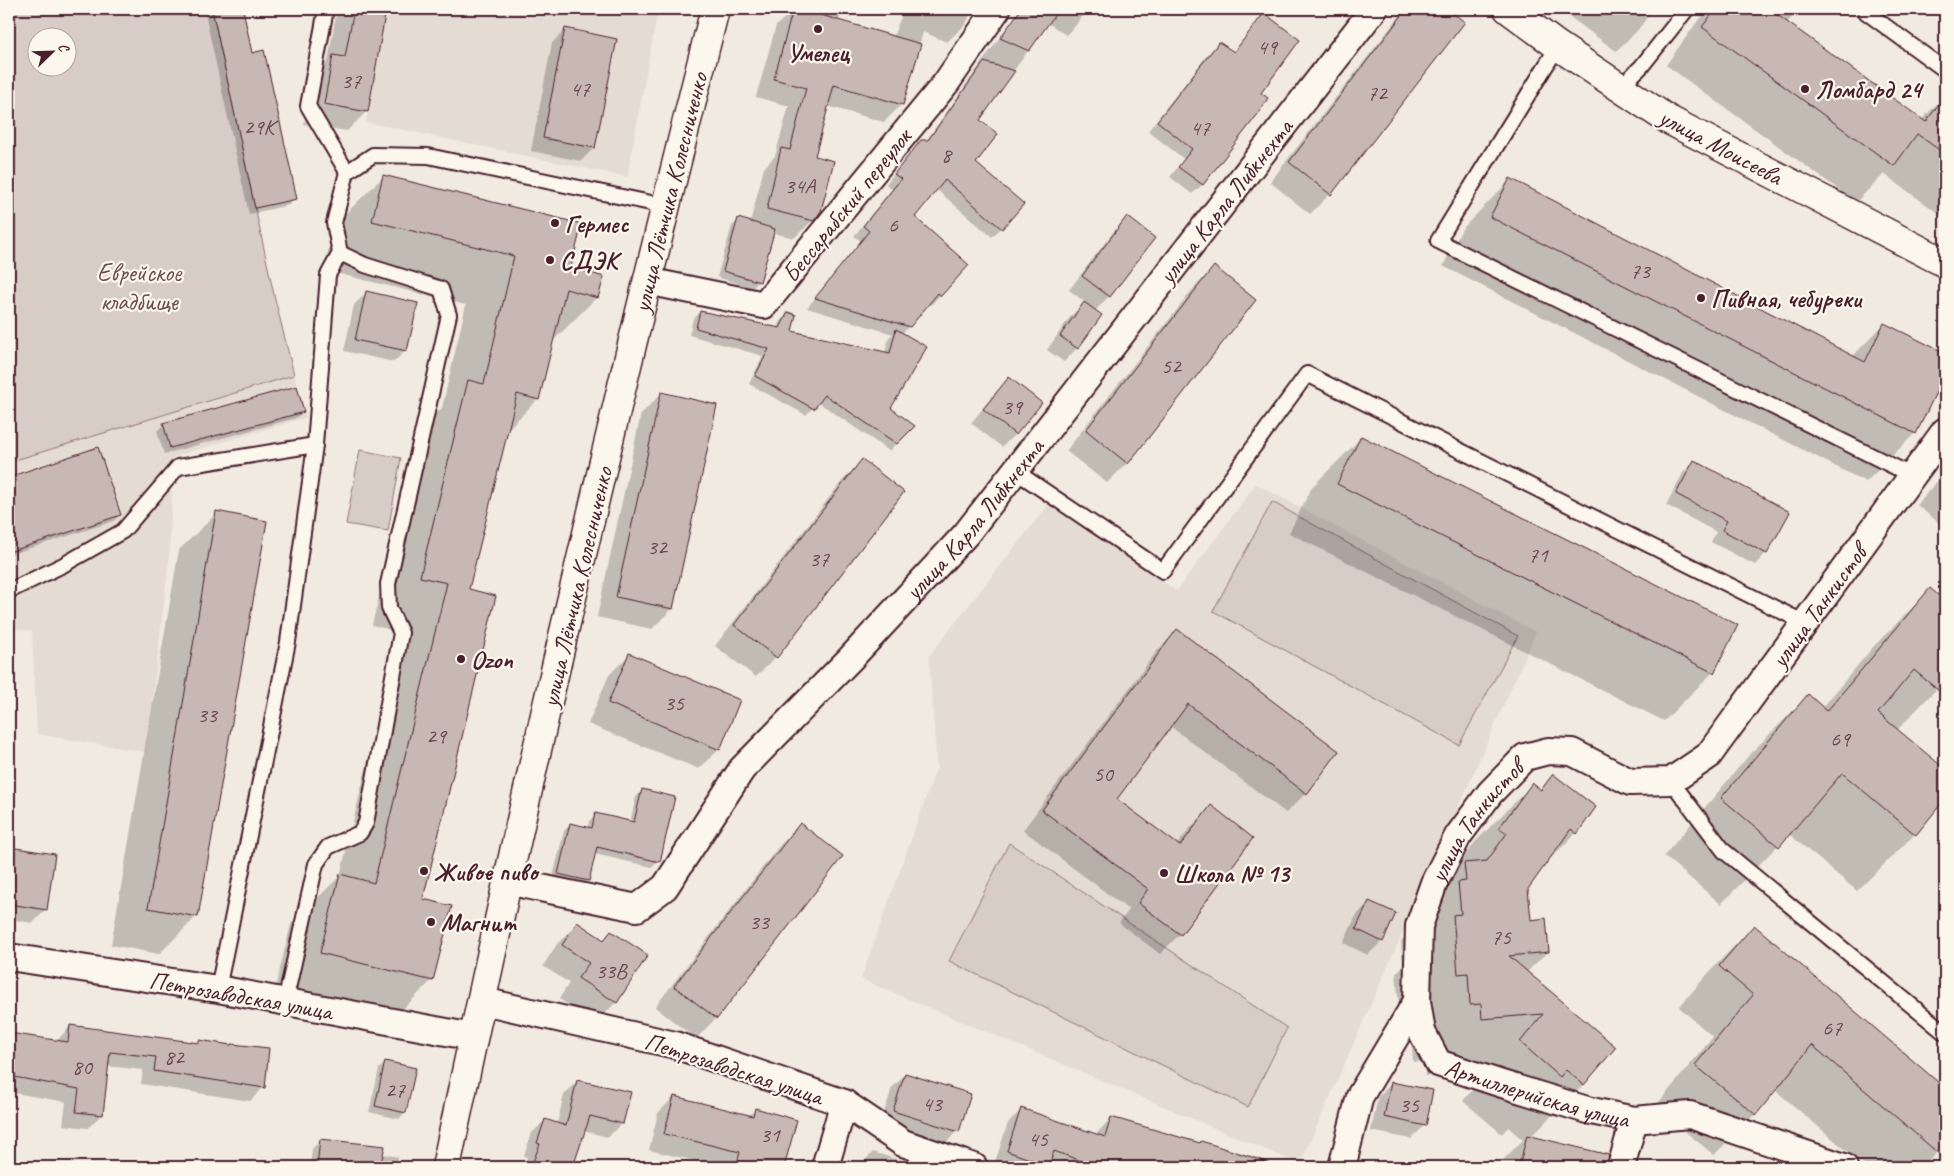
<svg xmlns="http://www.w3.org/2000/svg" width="1954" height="1176" font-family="Caveat,sans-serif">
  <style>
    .built { fill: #e4dbd2 }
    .green { fill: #d8ccc6; stroke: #917678; fill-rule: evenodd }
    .shadow { fill: #0003 }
    .building { fill: #c8b8b3; stroke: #4a1f2b }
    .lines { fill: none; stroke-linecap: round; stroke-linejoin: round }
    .lane-casing { stroke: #4a1f2b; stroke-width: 18 }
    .street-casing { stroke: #4a1f2b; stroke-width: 30 }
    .secondary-casing { stroke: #4a1f2b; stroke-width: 31 }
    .lane { stroke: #fbf7ec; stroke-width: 14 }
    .street { stroke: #fbf7ec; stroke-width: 26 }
    .secondary { stroke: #fbf7ec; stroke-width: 28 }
    .poi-dot { fill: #4a1f2b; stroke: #fbf7ec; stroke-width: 2 }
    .labels { text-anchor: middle; stroke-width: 4.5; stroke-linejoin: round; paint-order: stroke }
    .number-label { font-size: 22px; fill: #6a454d }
    .poi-label { font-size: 25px; font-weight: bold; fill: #4a1f2b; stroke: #fbf7ec; text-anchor: start }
    .street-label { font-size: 25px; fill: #4a1f2b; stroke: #fbf7ec }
    .park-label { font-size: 25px; fill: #6e4a52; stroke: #fbf7ec }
  </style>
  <rect width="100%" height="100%" fill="#f0eae0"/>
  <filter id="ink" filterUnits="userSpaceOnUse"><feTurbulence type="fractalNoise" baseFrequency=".02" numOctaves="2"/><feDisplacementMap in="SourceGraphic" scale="10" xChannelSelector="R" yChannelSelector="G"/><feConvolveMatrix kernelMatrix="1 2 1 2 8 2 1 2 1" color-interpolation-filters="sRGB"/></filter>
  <g filter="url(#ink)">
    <g class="built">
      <path d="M354,9H658L627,177L366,122L368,112L324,104L333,55L345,57Z"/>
      <path d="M294,375L306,417L173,457L169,560L146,752L37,734L32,631L9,628V462Z"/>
      <path d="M1256,484L1536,632L1300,1164L861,979L937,767L929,656L1049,504L1177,591Z"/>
    </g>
    <g class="green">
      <path d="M9,9H212L274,295L294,375L9,462ZM38,38H68V68H38Z"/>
      <path d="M360,450L401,458L388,531L346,524Z"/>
      <path d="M1272,502L1518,636L1459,745L1213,611Z"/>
      <path d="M1009,843L1287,1028L1248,1107L949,961Z"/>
    </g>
    <g class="shadow">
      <path d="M204,9H241L251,54L295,198L289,205L249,214Z"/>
      <path d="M337,9H385L367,111L347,131L304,124L313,77L328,61Z"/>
      <path d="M794,9H842L839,21L893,37L904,9H972L966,24L947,42L923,32L902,104L884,122L827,106L814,157L813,220L794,238L773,233L759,281L752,288L717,277L732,226L739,220L750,223L764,168L775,156L789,106L756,97L776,26Z"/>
      <path d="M1024,9H1086L1076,25L1066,35L1048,23L978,120L975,163L1001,228L992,237L936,189L914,217L967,265L931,305L928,303L902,334L889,408L913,426L889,451L818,402L806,415L749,384L763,356L689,335L693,319L701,312L777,329L781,320L788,313L791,332L885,353L889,337L893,334L807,308L861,241L854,236L892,189L886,184L912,151L921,141H926L1005,30L1014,21L1015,22Z"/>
      <path d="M1405,9H1445L1463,23L1330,194L1310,214L1270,182Z"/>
      <path d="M1559,9H1653L1637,31L1616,51Z"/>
      <path d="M1710,9H1801L1786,23L1921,120L1945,96V218L1884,174L1856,202L1666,65L1697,22Z"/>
      <path d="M1264,15L1257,113L1202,185L1192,194L1170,177L1184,159L1148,131L1209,53L1219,44L1233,53Z"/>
      <path d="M565,30L594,148L581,161L531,151L552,43Z"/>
      <path d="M383,177L570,268L597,297L551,343L538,399L507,430L468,590L421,899L432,980L384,1028L272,1001L291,924L340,876L399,632L372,625L420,430L442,408L466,305L324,270L334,225Z"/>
      <path d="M1510,180L1852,357L1884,324L1945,354V371L1915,433L1866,482L1443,266L1462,229Z"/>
      <path d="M1127,218L1109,296L1095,311L1101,315L1077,348L1064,362L1047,350L1070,317L1085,302L1069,290L1114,231Z"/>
      <path d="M1214,268L1127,463L1107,483L1066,451L1194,288Z"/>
      <path d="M366,293L406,350L394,362L344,351L354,305Z"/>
      <path d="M1009,379L1015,434L1002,447L971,423L996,392Z"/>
      <path d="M661,394L672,609L652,629L597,617L641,414Z"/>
      <path d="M303,412L296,418L164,454L157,431L164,424Z"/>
      <path d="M1361,438L1713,672L1664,721L1289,533L1312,487Z"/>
      <path d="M98,449L120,514L114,521L9,555V478Z"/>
      <path d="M862,461L776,657L756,677L715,646L842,481Z"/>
      <path d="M1695,461L1766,553L1755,565L1711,542L1716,532L1666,505L1683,473Z"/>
      <path d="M1945,471V528L1917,505Z"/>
      <path d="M217,513L197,916L159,954L111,945L179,550Z"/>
      <path d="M1930,590L1945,602V680L1897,730L1945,771V797L1915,834L1857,891L1789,834L1721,904L1664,856L1751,753L1808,696L1822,708L1873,647Z"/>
      <path d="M1177,631L1306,793L1286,813L1170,726L1116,799L1177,845L1191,827L1211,807L1180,934L1160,954L1119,923L1129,910L1023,830L1157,651Z"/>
      <path d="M629,655L719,749L699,769L588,724L609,675Z"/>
      <path d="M1553,776L1576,833L1543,866L1526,888L1530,921L1548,951L1526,973L1614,1047L1583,1085L1530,1137L1588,1151L1584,1167H1496L1523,1140L1508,1127L1502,1134L1463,1101L1488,1071L1425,1076L1424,1061L1413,1062L1411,1030H1401L1396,973L1403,966L1401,941L1409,933L1475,842L1532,785L1539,790Z"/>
      <path d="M643,790L658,861L652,867L594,854L587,881L581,887L552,881L564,831L571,824L588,828L589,821L596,814L630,823L636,797Z"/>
      <path d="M801,825L841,856L716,1018L696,1039L655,1007L780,845Z"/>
      <path d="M9,848L54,855L46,909L33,923L9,919Z"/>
      <path d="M1369,902L1382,941L1368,955L1343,943L1356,916Z"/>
      <path d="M578,924L603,940L611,932L646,956L616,1002L596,1023L559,999L569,983L543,966L557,944Z"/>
      <path d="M1754,926L1945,1090V1144L1923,1167H1866L1775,1090L1755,1114L1714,1155L1655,1107L1713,1037L1679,1007L1713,968Z"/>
      <path d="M70,1026L197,1044L200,1042L231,1046L264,1087L250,1101L141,1084L143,1070L107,1066L102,1114L88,1128L63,1125L66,1102L9,1092V1034L56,1042Z"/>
      <path d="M386,1062L405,1112L399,1119L369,1112L379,1069Z"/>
      <path d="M906,1074L957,1131L944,1145L880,1125L892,1088Z"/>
      <path d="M577,1081L622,1123L608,1137L583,1131L572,1166L575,1167H524L527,1157L524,1156L531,1134L545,1120L557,1124L564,1095Z"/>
      <path d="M1392,1083L1425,1125L1411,1139L1371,1131L1378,1097Z"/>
      <path d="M674,1097L749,1116L755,1110L783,1165H785L784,1167H721L649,1150L658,1113Z"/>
      <path d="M1021,1110L1096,1136L1098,1132L1111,1118L1224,1150L1226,1148L1269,1162L1267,1167H1001L994,1165L1008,1123Z"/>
      <path d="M320,1141L398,1157L396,1167H310L312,1149Z"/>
      <path d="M873,1152L920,1167H859Z"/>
    </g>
    <g class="building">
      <path d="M212,9H243L252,53L264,50L297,199L255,208Z"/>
      <path d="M354,9H386L368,112L324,104L333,55L345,57Z"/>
      <path d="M793,9H800L921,44L903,105L834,85L815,156L834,161L821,211L814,221L767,209L781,148L790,150L806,88L774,79Z"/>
      <path d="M1021,9H1059L1029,51L1000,38Z"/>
      <path d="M1407,9H1447L1465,22L1331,195L1289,162Z"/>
      <path d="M1716,9H1769L1926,122L1945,95V154L1917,134L1894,166L1702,27Z"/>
      <path d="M1264,13L1300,40L1261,93L1268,98L1258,114L1203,185L1178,167L1192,149L1157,121L1219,42L1234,52Z"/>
      <path d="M565,28L617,39L595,148L543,138Z"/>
      <path d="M984,62L1015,71L980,120L998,134L976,163L1024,204L1002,229L945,180L915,217L969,265L941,296L938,293L910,327L815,298L869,231L863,226L901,179L894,174L921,140H928Z"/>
      <path d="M383,175L582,224L571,267L604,277L598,298L566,289L539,400L517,394L469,589L496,596L423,899L452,906L433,981L320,953L340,874L374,883L447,583L420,577L468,380L484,384L514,256L372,221Z"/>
      <path d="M1510,178L1865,362L1884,323L1945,353V374L1916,434L1490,217Z"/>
      <path d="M1127,216L1155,238L1110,297L1082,276Z"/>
      <path d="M738,218L775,229L760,282L723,271Z"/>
      <path d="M1214,266L1256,300L1128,464L1086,430Z"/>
      <path d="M366,291L418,303L407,351L355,340Z"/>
      <path d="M1084,302L1102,315L1078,349L1060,336Z"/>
      <path d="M700,311L780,328L788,312L796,315L792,331L890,353L896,329L927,347L891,408L915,426L897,444L825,395L814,409L755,376L769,349L696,328Z"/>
      <path d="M1009,377L1042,403L1016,435L983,409Z"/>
      <path d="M297,386L304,412L170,448L163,423Z"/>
      <path d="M661,392L717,405L673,609L616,597Z"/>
      <path d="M1361,436L1738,625L1714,673L1337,484Z"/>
      <path d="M98,447L121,515L9,552V477Z"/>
      <path d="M862,459L904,492L777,658L734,625Z"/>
      <path d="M1694,460L1790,512L1767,554L1722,530L1727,521L1676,494Z"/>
      <path d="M216,511L267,521L198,917L148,908Z"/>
      <path d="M1930,588L1945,601V696L1914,670L1878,713L1945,769V799L1916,835L1842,773L1779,847L1721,798L1808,694L1827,711Z"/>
      <path d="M1177,629L1339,751L1307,794L1188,704L1117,799L1180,846L1211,805L1253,838L1181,935L1138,903L1148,889L1042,810Z"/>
      <path d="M629,653L740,700L720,750L608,703Z"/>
      <path d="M1553,774L1596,807L1577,834L1571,829L1528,889L1531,920L1546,918L1549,952L1509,956L1616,1047L1584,1085L1566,1070L1560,1077L1520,1042L1543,1014L1482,1019L1481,1004L1470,1005L1468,973L1458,974L1453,915L1461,914L1458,882L1466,881L1464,863L1487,861L1507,833L1499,828L1532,783L1541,790Z"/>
      <path d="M642,789L675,797L660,862L597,847L589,881L558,874L570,823L592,828L595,813L634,822Z"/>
      <path d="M800,823L843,856L717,1019L674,986Z"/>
      <path d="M9,847L55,854L47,910L9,904Z"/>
      <path d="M1369,901L1396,913L1383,942L1356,929Z"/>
      <path d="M577,922L604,940L611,931L648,955L617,1003L578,978L589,963L562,945Z"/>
      <path d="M1754,925L1945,1088V1159L1812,1045L1756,1115L1695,1065L1753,995L1719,966Z"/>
      <path d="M70,1025L199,1043V1040L231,1045L232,1044L269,1048L265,1088L154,1071L156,1057L110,1052L103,1115L76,1112L79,1089L9,1076V1033L68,1042Z"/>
      <path d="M385,1061L416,1068L406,1113L375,1106Z"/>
      <path d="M905,1073L971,1094L959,1132L893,1111Z"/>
      <path d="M577,1080L631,1092L623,1124L590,1116L573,1167H531L540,1144L537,1143L545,1119L566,1126Z"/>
      <path d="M1391,1082L1433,1090L1426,1126L1384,1117Z"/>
      <path d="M674,1096L753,1116L755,1108L797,1120L784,1167H736L740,1152L664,1134Z"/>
      <path d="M1021,1108L1105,1137L1111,1117L1200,1143L1201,1141L1267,1162L1266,1167H1098L1054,1151L1049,1166L1007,1151Z"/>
      <path d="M1527,1135L1609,1155L1606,1167H1519Z"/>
      <path d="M320,1139L385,1146L380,1167H317Z"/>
    </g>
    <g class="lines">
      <defs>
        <g id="lane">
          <path d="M1869,9L1866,12L1945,70"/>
          <path d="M1558,46L1438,241L1913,476"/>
          <path d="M1620,87L1641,67L1687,9"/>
          <path d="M347,172L373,155L428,156L665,206"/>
          <path d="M1015,471L1163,571L1307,374L1805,623"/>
          <path d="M9,591L63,565L123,531L178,467L315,445"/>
          <path d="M1671,781L1724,851L1945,1033"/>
          <path d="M218,989L288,642L315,445L328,275L340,253L334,223L347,172L308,106L326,9"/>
          <path d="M285,1002L316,864L328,847L360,833L366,823L401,633L389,608L388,584L449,315L441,289L365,265L340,253"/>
        </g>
        <g id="street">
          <path d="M647,281L764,305L946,83L997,9"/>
          <path id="s1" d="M507,881L637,908L665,887L742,769L850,659L966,534L1374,9"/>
          <path d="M9,957L218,989L473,1037"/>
          <path d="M483,1001L675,1045L844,1103L903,1143L974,1167"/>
          <path id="s2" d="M1417,1001L1422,1032L1438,1063L1502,1084L1587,1110L1634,1120L1690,1115L1844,1167"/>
          <path d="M825,1167L844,1103"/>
          <path id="s3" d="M1342,1167L1360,1096L1417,1001L1419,926L1434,883L1458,836L1490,793L1525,757L1548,751L1572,752L1630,782L1671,781L1708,756L1945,431"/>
          <path d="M1621,1167L1634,1120"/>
        </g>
        <g id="secondary">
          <path d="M1508,9L1558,46L1667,119L1945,263"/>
          <path id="s4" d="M446,1167C527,779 618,393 715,9"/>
        </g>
      </defs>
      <use href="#lane" class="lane-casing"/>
      <use href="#street" class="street-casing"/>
      <use href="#secondary" class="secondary-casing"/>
      <use href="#lane" class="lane"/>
      <use href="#street" class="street"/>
      <use href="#secondary" class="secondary"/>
    </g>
  </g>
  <g class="poi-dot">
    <circle cx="818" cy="29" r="5"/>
    <circle cx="1805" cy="89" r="5"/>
    <circle cx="555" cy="223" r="5"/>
    <circle cx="550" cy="260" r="5"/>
    <circle cx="1701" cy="298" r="5"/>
    <circle cx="461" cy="659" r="5"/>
    <circle cx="424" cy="871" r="5"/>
    <circle cx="1164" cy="873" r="5"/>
    <circle cx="431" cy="922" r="5"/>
  </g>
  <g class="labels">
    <g class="number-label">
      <text x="1267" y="54">49</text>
      <text x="351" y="88">37</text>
      <text x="580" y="96">47</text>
      <text x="1377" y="100">72</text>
      <text x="259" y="134">29К</text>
      <text x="1200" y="135">47</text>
      <text x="946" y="162">8</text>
      <text x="800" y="193">34А</text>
      <text x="893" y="232">6</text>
      <text x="1640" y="278">73</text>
      <text x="1171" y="373">52</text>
      <text x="1012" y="414">39</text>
      <text x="657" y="554">32</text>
      <text x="1538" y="562">71</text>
      <text x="819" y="566">37</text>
      <text x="674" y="710">35</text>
      <text x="207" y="722">33</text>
      <text x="436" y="743">29</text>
      <text x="1840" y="746">69</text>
      <text x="1103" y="781">50</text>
      <text x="759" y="929">33</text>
      <text x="1501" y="944">75</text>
      <text x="611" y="978">33В</text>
      <text x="1832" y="1035">67</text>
      <text x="174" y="1064">82</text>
      <text x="82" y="1074">80</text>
      <text x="395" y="1097">27</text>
      <text x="932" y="1111">43</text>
      <text x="1409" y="1112">35</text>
      <text x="770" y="1142">31</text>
      <text x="1038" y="1146">45</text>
    </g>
    <g class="poi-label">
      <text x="818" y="61" text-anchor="middle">Умелец</text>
      <text x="1815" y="98">Ломбард 24</text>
      <text x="565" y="232">Гермес</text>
      <text x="560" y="269">СДЭК</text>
      <text x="1711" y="307">Пивная, чебуреки</text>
      <text x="471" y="668">Ozon</text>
      <text x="434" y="880">Живое пиво</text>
      <text x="1174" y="882">Школа № 13</text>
      <text x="441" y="931">Магнит</text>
    </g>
    <g class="street-label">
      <text transform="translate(1721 146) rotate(28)" y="9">улица Моисеева</text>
      <text dy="9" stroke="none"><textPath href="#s4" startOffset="1000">улица Лётчика Колесниченко</textPath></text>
      <text transform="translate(1225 201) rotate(-52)" y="9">улица Карла Либкнехта</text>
      <text transform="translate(846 205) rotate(-51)" y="9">Бессарабский переулок</text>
      <text dy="9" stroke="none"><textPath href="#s1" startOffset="650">улица Карла Либкнехта</textPath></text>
      <text transform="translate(576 587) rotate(-77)" y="9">улица Лётчика Колесниченко</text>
      <text transform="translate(1818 606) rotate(-54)" y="9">улица Танкистов</text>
      <text dy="9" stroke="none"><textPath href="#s3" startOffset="380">улица Танкистов</textPath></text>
      <text transform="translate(241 995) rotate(10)" y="9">Петрозаводская улица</text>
      <text transform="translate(734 1068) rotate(18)" y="9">Петрозаводская улица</text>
      <text dy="9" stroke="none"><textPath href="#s2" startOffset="170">Артиллерийская улица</textPath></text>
    </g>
    <g class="park-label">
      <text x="139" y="281">Еврейское<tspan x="139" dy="29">кладбище</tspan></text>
    </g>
  </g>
  <rect width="1954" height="1176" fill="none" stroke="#fbf7ec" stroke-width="30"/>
  <rect x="15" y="15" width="1924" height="1146" fill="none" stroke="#4a1f2b" stroke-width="2" filter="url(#ink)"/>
  <g transform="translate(52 52) rotate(67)"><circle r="24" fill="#fbf7ec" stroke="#b4a19f"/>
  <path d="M0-4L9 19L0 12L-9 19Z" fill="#4a1f2b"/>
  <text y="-8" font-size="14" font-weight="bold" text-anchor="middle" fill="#4a1f2b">С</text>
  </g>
</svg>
